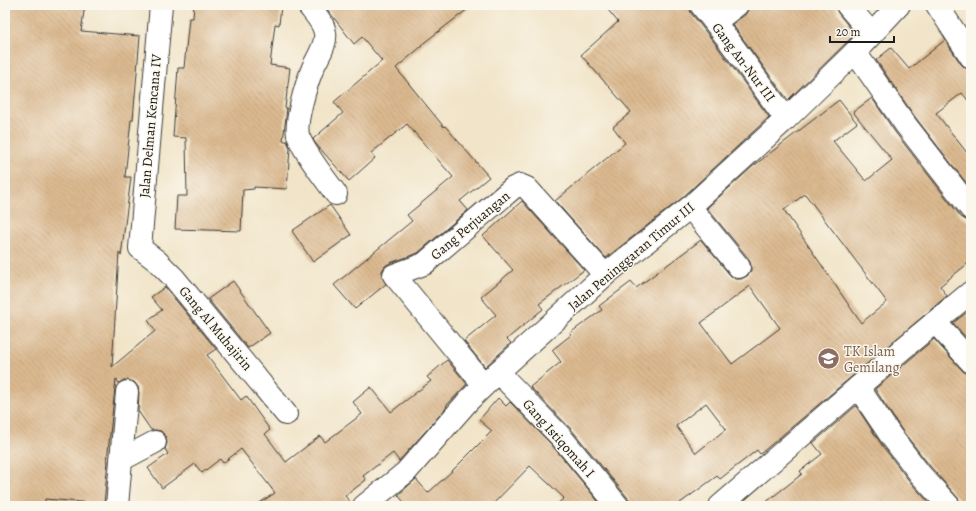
<svg xmlns="http://www.w3.org/2000/svg" width="976" height="511" font-family="Alegreya,serif">
  <style>
    .building { fill: url(#building-back-hatch); fill-rule: evenodd }
    .lines { fill: none; stroke-linecap: round; stroke-linejoin: round }
    .minor-casing { stroke: #3c3a36; stroke-width: 24 }
    .minor { stroke: #fff; stroke-width: 22 }
    .labels { text-anchor: middle; stroke-width: 3; stroke-linejoin: round; paint-order: stroke }
    .street-label { font-size: 14px; fill: #1c1c1c; stroke: #fbf7ec }
    .education-label { font-size: 14px; fill: #785e54; stroke: #fbf7ec; text-anchor: start }
  </style>
  <defs>
    <pattern id="building-back-hatch" width="6" height="6" patternUnits="userSpaceOnUse"><rect width="6" height="6" fill="#dbb990"/><path d="M-1 5l2 2M0 0l6 6M5-1l2 2" fill="none" stroke="#bb9e7c"/></pattern>
  </defs>
  <rect width="100%" height="100%" fill="#fbf7ec"/>
  <filter id="ink" filterUnits="userSpaceOnUse"><feTurbulence type="fractalNoise" baseFrequency=".025" numOctaves="2"/><feDisplacementMap in="SourceGraphic" scale="8" xChannelSelector="R" yChannelSelector="G"/><feConvolveMatrix kernelMatrix="1 2 1 2 8 2 1 2 1" color-interpolation-filters="sRGB"/></filter>
  <filter id="wash" filterUnits="userSpaceOnUse"><feTurbulence type="fractalNoise" baseFrequency=".012" numOctaves="4" result="noise"/><feDisplacementMap in="SourceGraphic" scale="16" xChannelSelector="R" yChannelSelector="G"/><feGaussianBlur stdDeviation="0.9" result="paint"/><feColorMatrix in="noise" values="0 0 0 0 0 0 0 0 0 0 0 0 0 0 0 0 0 1.4 0 .05"/><feComposite in="paint" operator="in"/></filter>
  <g filter="url(#wash)">
    <rect width="100%" height="100%" fill="#f1e4c8"/>
    <g id="blocks">
      <g class="building">
        <path d="M5,5H85L81,31L140,36L133,120H131L125,177H131L121,256L119,252L112,367L155,331L148,320L162,310L151,297L165,287L216,349L207,355L241,400L246,396L270,430L265,434L286,462L320,436L325,442L362,414L353,402L371,387L391,412L431,381L427,377L447,360L467,384L446,406L447,407L399,461L393,453L363,476L366,480L345,496L352,504V506H255L275,493L241,449L223,463L220,459L202,473L195,464L162,488L148,468L168,454L165,449L167,443L166,437L161,431L156,430H151L138,411L139,393L138,387L134,382L128,380L122,381L119,383L116,379L107,461H108L104,504L45,499V506H5Z"/>
        <path d="M194,5H281L279,25L275,24L270,65L290,68L285,108H287L283,141H287L290,148L287,189L254,187V189L243,190L241,231L175,229L177,196H187L186,138L173,137L178,68H184L189,18H193Z"/>
        <path d="M324,5H473L421,45L422,46L396,68L444,127L445,126L489,177L460,201L468,210L418,253L390,263L385,266L382,271V277L386,284L355,309L334,285L412,221L407,215L453,177L407,124L371,153L375,158L349,181L315,143L313,139L343,113L334,102L382,61L362,37L354,44Z"/>
        <path d="M604,5H689L691,13L717,46L769,117L682,198L606,258L555,201L625,143L613,127L631,112L581,55L618,22Z"/>
        <path d="M749,5H835L838,13L855,34L788,100L732,24L745,15L748,10Z"/>
        <path d="M945,40L961,64L965,68L971,69V104L962,93L936,113L971,158V189L915,117L876,60L891,48L909,69Z"/>
        <path d="M872,98L895,132L961,217L966,220L971,221V261L940,286L947,296L760,454L757,450L720,479L717,476L676,506H630L628,498L571,429L530,387L561,362L552,350L571,335L570,333L602,310L599,306L631,282L636,288L701,240L730,275L735,279H741L747,276L751,271V265L749,259L707,208L752,167L839,100L857,123L833,141L866,181L892,160L853,112ZM805,194L887,302L861,323L784,210ZM750,286L780,328L732,364L701,323ZM706,403L726,429L696,453L676,426Z"/>
        <path d="M522,201L584,270L539,304L543,309L507,339L511,343L485,367L464,341L496,315L481,297L513,270L483,236Z"/>
        <path d="M330,205L351,235L313,262L292,231Z"/>
        <path d="M233,281L270,333L248,348L208,299Z"/>
        <path d="M966,313L971,319V343L953,323Z"/>
        <path d="M934,339L962,370L967,374H971V506H961L958,498L930,466L901,429L875,389Z"/>
        <path d="M498,398L506,406L510,402L552,445L602,506H555L564,498L530,466L491,506H407L398,495L416,479L428,493L452,471L492,431L479,420Z"/>
        <path d="M856,406L881,444L910,482L932,506H761L802,474L800,471L822,454L813,443Z"/>
      </g>
    </g>
  </g>
  <g filter="url(#ink)">
    <use href="#blocks" fill-opacity="0" stroke="#3c3a36" stroke-width="1"/>
    <g class="lines">
      <defs>
        <g id="minor">
          <path d="M161,5L140,248L157,261L174,278L286,414"/>
          <path d="M308,5C314,13 324,23 325,33C327,46 316,59 312,70C306,85 295,121 298,135C303,151 326,180 336,194"/>
          <path d="M701,5L727,38L786,119"/>
          <path d="M847,5L872,34"/>
          <path d="M937,5L971,57"/>
          <path d="M715,22L737,5"/>
          <path d="M855,52L905,124L971,209"/>
          <path d="M690,207L739,267"/>
          <path d="M935,322L971,362"/>
          <path d="M498,372L561,437L618,506"/>
          <path d="M484,385L394,275L424,264L513,188L520,185L527,188L605,275"/>
          <path d="M858,387L891,436L920,474L949,506"/>
          <path d="M121,460L155,442"/>
          <path d="M117,506L127,392"/>
          <path d="M364,506L406,472L469,400L498,372L605,275L690,207L786,119L855,52L899,5"/>
          <path d="M720,506L900,351L971,292"/>
        </g>
      </defs>
      <use href="#minor" class="minor-casing"/>
      <use href="#minor" class="minor"/>
    </g>
  </g>
  <defs>
    <symbol id="school-disc" viewBox="-11 -11 22 22"><circle r="9.5" fill="#8d6e63" stroke="#fbf7ec"/><path d="M0-5L7-2L0 1L-7-2ZM-4 1L0 2.5L4 1V4Q0 6-4 4Z" fill="#fff"/></symbol>
  </defs>
  <g fill-rule="evenodd">
    <use href="#school-disc" x="816" y="346" width="25" height="25"/>
  </g>
  <g class="labels">
    <g class="street-label">
      <text transform="translate(744 62) rotate(53)" y="5">Gang An-Nur III</text>
      <text transform="translate(150 126) rotate(-85)" y="5">Jalan Delman Kencana IV</text>
      <text transform="translate(470 225) rotate(-40)" y="5">Gang Perjuangan</text>
      <text transform="translate(631 256) rotate(-40)" y="5">Jalan Peninggaran Timur III</text>
      <text transform="translate(216 328) rotate(50)" y="5">Gang Al Muhajirin</text>
      <text transform="translate(559 438) rotate(48)" y="5">Gang Istiqomah I</text>
    </g>
    <g class="education-label">
      <text x="844" y="356">TK Islam<tspan x="844" dy="16">Gemilang</tspan></text>
    </g>
  </g>
  <rect width="976" height="511" fill="none" stroke="#fbf7ec" stroke-width="20"/>
  <path d="M830 36v6h64v-6" fill="none" stroke="#1c1c1c" stroke-width="2"/>
  <text x="836" y="36" font-size="12" fill="#1c1c1c" stroke="#fbf7ec" stroke-width="3" paint-order="stroke">20 m</text>
</svg>
